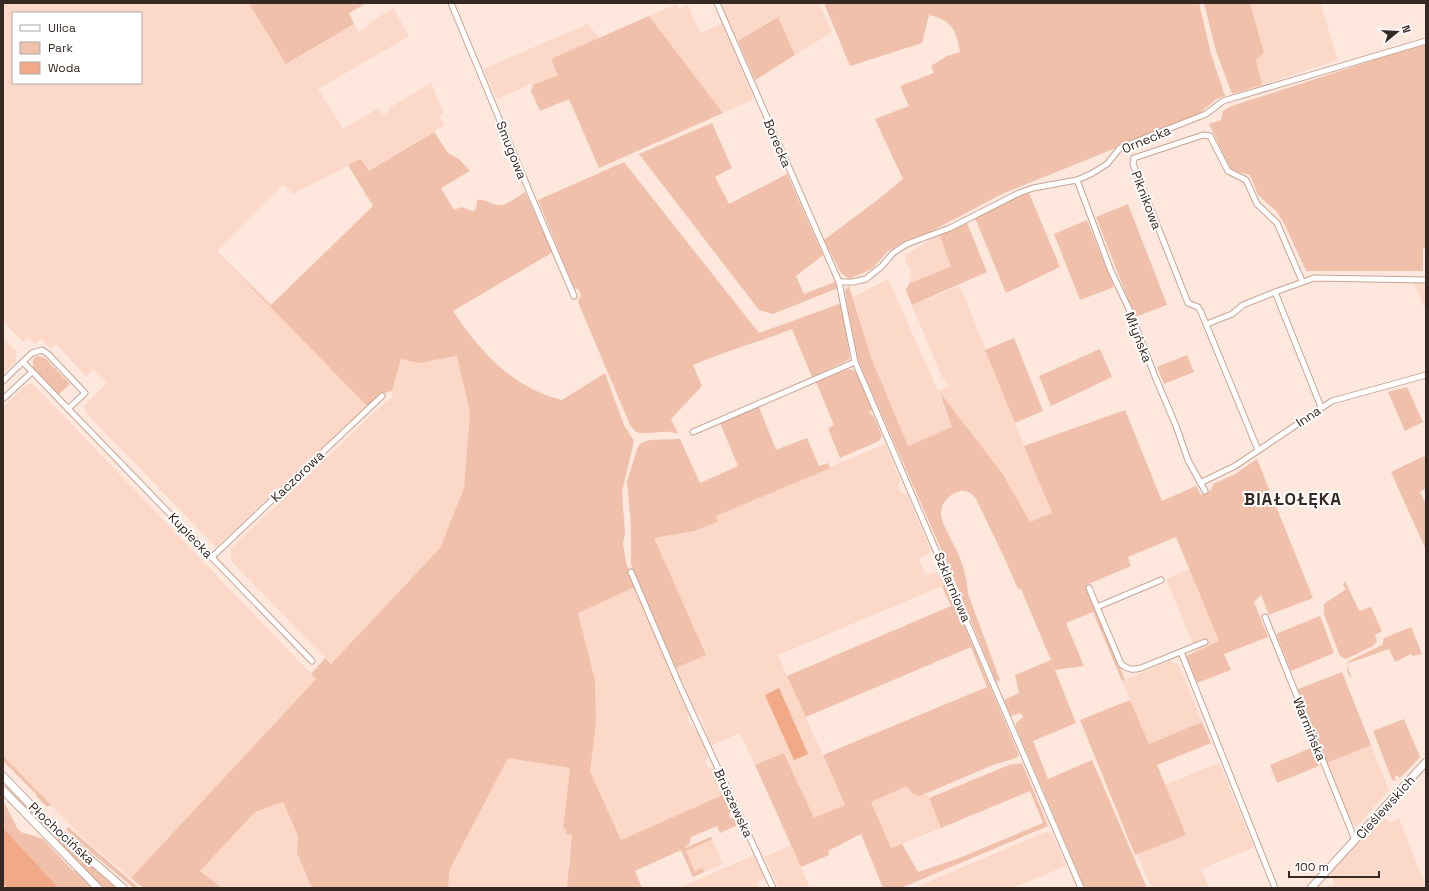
<svg xmlns="http://www.w3.org/2000/svg" width="1429" height="891" font-family="'Space Grotesk',sans-serif">
  <style>
    .built { fill: #fcd8c8; fill-rule: evenodd }
    .green { fill: #f0c0ab }
    .water { fill: #f2a988 }
    .lines { fill: none; stroke-linecap: round; stroke-linejoin: round }
    .street-casing { stroke: #c8a495; stroke-width: 7 }
    .secondary-casing { stroke: #c8a495; stroke-width: 9 }
    .street { stroke: #fff; stroke-width: 5 }
    .secondary { stroke: #fff; stroke-width: 7 }
    .labels { text-anchor: middle; stroke-width: 4; stroke-linejoin: round; paint-order: stroke }
    .street-label { font-size: 13px; fill: #362822; stroke: #fff }
    .district-label { font-size: 17px; font-weight: bold; letter-spacing: 1px; fill: #362822; stroke: #fff }
  </style>
  <rect width="100%" height="100%" fill="#fee7dd"/>
  <g class="built">
    <path d="M3,3H249L287,64L354,24L359,32L368,26V24L393,8L409,36L318,89L343,129L379,108L383,115L388,112L389,108L431,83L444,114L439,116L445,125L369,171L361,159L293,194L283,184L217,251L367,406L216,547L87,414L84,406L107,383L93,369L86,376L56,344L51,349L41,339L35,344L29,337L23,342L3,321ZM13,13H141V83H13Z"/>
    <path d="M721,3H819L832,32L795,55L778,17L738,41Z"/>
    <path d="M1250,3H1320L1338,60L1262,85L1256,60L1264,53Z"/>
    <path d="M677,4L679,9L688,5L700,33L722,23L754,99L723,113L649,16Z"/>
    <path d="M588,24L599,38L552,59L558,75L533,85L528,83L527,86L497,99L483,69Z"/>
    <path d="M939,234L951,266L909,284L911,271L905,261L906,255Z"/>
    <path d="M888,279L938,391L952,427L908,447L872,360L853,297Z"/>
    <path d="M1414,283H1426V312Z"/>
    <path d="M960,286L1052,514L1030,522L1002,473L939,391L950,386L942,377L912,305Z"/>
    <path d="M3,338L16,351V362L3,374Z"/>
    <path d="M457,356L470,413L464,488L440,548L331,664L231,561V548L382,405L392,398L393,394L392,391L401,359L419,363Z"/>
    <path d="M32,383L316,679L131,878L88,843L3,756V407L25,386Z"/>
    <path d="M885,444L900,480L898,487L900,492L907,495L930,549L928,554L919,558L921,565L926,575L937,572L939,576H941L945,585L778,655L845,805L814,819L785,753L755,765L740,733L711,746L700,715L697,714L676,668L706,655L653,538L694,531L718,522L716,516Z"/>
    <path d="M1189,569L1219,641L1196,651L1166,579Z"/>
    <path d="M635,587L674,680L673,682L677,692L679,691L689,714L688,720L690,725L696,729L708,755L705,762L707,768L714,770L725,794L621,840L590,771L596,723L595,680L578,613Z"/>
    <path d="M1170,661L1179,665L1202,722L1149,744L1122,681Z"/>
    <path d="M1371,745L1389,790L1357,826L1352,825L1327,763Z"/>
    <path d="M508,758L570,768L563,828H566L572,835L568,866L570,872L567,888H448L450,869Z"/>
    <path d="M1219,763L1254,847L1201,869L1209,888H1152L1137,854L1186,835L1165,785Z"/>
    <path d="M907,786L920,796L927,794L941,828L891,848L871,802Z"/>
    <path d="M283,802L298,836L297,853L312,888H222L200,871L255,812Z"/>
    <path d="M1385,818L1390,822L1399,818L1426,888H1317L1320,885L1321,888L1335,884L1331,873L1381,819Z"/>
    <path d="M1046,832L1052,834L1066,866L1013,888H923L921,885Z"/>
    <path d="M711,837L723,864L693,877L681,850Z"/>
    <path d="M791,845L810,888H779L764,857Z"/>
    <path d="M754,855L766,877L757,882L760,888H679Z"/>
  </g>
  <g class="green">
    <path d="M249,3H367L349,13L354,24L286,64Z"/>
    <path d="M824,3H1199L1211,54L1225,96L1216,99L1198,115L1002,194L930,232L907,240L888,251L872,269L849,279L841,273L824,240L880,198L903,179L875,119L909,106L900,86L934,73L931,66L947,56L960,52C957,30 951,20 929,15L922,43L850,66Z"/>
    <path d="M1204,3H1250L1264,53L1256,60L1262,85L1232,94L1216,51Z"/>
    <path d="M649,16L723,113L599,168L569,99L540,111L531,91L533,85L558,75L551,59Z"/>
    <path d="M778,17L795,55L755,80L738,41Z"/>
    <path d="M1426,43V248L1423,249V271H1306L1284,223L1276,211L1258,195L1250,175L1233,171L1230,168L1209,124L1221,120L1223,111L1232,106Z"/>
    <path d="M712,123L732,168L715,177L729,204L787,174L823,255L796,276L804,294L835,282L838,288L773,314L759,310L639,154Z"/>
    <path d="M434,132L448,153L459,159L470,171L441,188L454,210L461,207L473,211L476,209L477,200C484,199 489,203 496,205C506,207 517,197 525,192L553,252L453,311C479,351 514,389 562,400L605,373L624,425L634,441L622,492L625,533L623,543L626,563L635,587L578,613L595,680L596,723L590,771L621,840L725,794L732,809L729,814L730,818L736,819L738,825L720,833L717,826L691,837L689,845L685,846V848L711,837L713,839L686,851L695,872L702,868L704,872L693,877L681,850L635,871L642,888H567C569,870 570,854 572,835L566,834V829L563,828L570,768L508,758L450,869L448,888H312L297,853L298,836L283,802L255,812L200,871L222,888H143L131,878L316,679L311,674L325,658L331,664L440,548L464,488L470,413L457,356L419,363L401,359L392,391L380,394L367,406L216,251L271,305L373,206L348,165L361,159L369,171Z"/>
    <path d="M624,162L759,333L842,303L850,359L812,377L792,329C759,342 725,351 693,365L702,386L671,419L678,434C664,428 650,436 636,432L630,425L578,302L581,295L578,289L574,288L538,200Z"/>
    <path d="M1027,192L1029,193L1060,267L1006,293L975,218Z"/>
    <path d="M1128,204L1167,305L1135,317L1096,217Z"/>
    <path d="M1087,220L1114,287L1080,300L1054,234Z"/>
    <path d="M967,223L987,272L912,305L906,290L909,284L951,266L939,234Z"/>
    <path d="M849,286L872,360L908,446L952,427L939,391L1002,473L1030,522L1052,513L1024,446L1125,410L1162,501L1196,486L1201,495L1211,490L1213,484L1235,474L1257,459L1313,598L1269,615L1261,595L1254,602L1268,637L1224,654L1231,670L1197,683L1186,656L1219,641L1176,537L1128,557L1131,566L1086,585L1125,680L1122,681L1093,612L1066,623L1084,666L1055,670L1076,723L1033,741L1048,779L1092,760L1147,888H1085L1016,727V723L1023,717L1021,713L1011,716L1004,700L1019,693L1015,675L1051,660L1021,589H1018L1004,557L976,499C972,494 968,490 961,491C950,493 942,502 941,512C940,521 952,541 956,549C962,561 968,581 968,594L1000,680L996,682L949,567L860,365L854,346L845,290Z"/>
    <path d="M1014,338L1043,411L1015,423L985,350Z"/>
    <path d="M1100,349L1112,377L1051,406L1039,376Z"/>
    <path d="M1187,355L1194,372L1164,384L1157,367Z"/>
    <path d="M36,356L45,358L70,384L58,395L33,368V360Z"/>
    <path d="M849,369C861,370 869,399 873,410L869,412L874,417L882,436L879,441L840,458L828,428L834,425L816,382Z"/>
    <path d="M1407,387L1423,422L1405,431L1388,392Z"/>
    <path d="M759,407L776,450L807,438L819,466L828,463L830,468L716,516L718,522L694,531L654,538L706,655L676,668L631,564V525L627,481L638,447L641,443L650,440L680,439L700,483L738,466L720,423Z"/>
    <path d="M1424,456L1426,460V488L1420,492L1426,504V550L1391,472Z"/>
    <path d="M1345,581L1359,611L1371,607L1382,631L1375,635L1377,641L1373,646L1346,659L1340,656L1324,614V604L1346,589L1343,585Z"/>
    <path d="M947,584L1019,755L1016,758L993,765L920,796L913,794L907,786L871,802L891,848L902,844L918,872L962,857L1043,823L1030,791L941,828L929,798L1009,765L1022,763L1048,826L901,888H883L861,834L828,851L829,855L801,867L755,765L784,753L814,818L845,805L823,755L987,687L971,647L806,717L787,676L951,606L942,586Z"/>
    <path d="M1320,616L1334,653L1291,671L1276,634Z"/>
    <path d="M1411,627L1422,654L1413,656L1411,654L1395,662L1389,649L1349,663L1347,666L1352,678C1347,674 1345,667 1349,661L1382,645L1384,638Z"/>
    <path d="M1342,672L1371,745L1327,763L1298,689Z"/>
    <path d="M1130,700L1149,744L1202,722L1211,743L1157,765L1186,835L1135,855L1080,720Z"/>
    <path d="M1404,719L1420,757L1400,778L1397,775L1394,778L1397,781L1392,780L1373,731Z"/>
    <path d="M1311,748L1319,766L1277,783L1270,765Z"/>
    <path d="M3,756L51,805L50,806H46L36,796L37,795L3,761Z"/>
    <path d="M3,800L17,828L21,832L43,839L73,871L74,870L93,888H59L3,828Z"/>
    <path d="M68,827L139,888H134L87,849L66,829Z"/>
    <path d="M59,837L118,888H104L56,841Z"/>
  </g>
  <g class="water">
    <path d="M779,688L808,754L794,760L765,695Z"/>
    <path d="M3,828L59,888H7L3,884Z"/>
  </g>
  <g class="lines">
    <defs>
      <g id="street">
        <path d="M451,3L533,200L574,296"/>
        <path d="M717,3L839,282L855,362L1081,888"/>
        <path d="M1077,180L1111,271L1129,309L1154,374L1176,426L1188,460L1205,491"/>
        <path d="M839,282H853L866,279L882,266L893,253L907,244L950,228L1019,193L1033,188L1077,180L1091,174L1107,164L1120,148L1206,114L1223,101L1426,41"/>
        <path d="M1207,324L1232,314L1243,305L1275,292"/>
        <path d="M23,362L312,661"/>
        <path d="M3,381L32,353L42,350L48,354L85,393L68,409"/>
        <path d="M3,399L32,372"/>
        <path d="M1321,407L1275,292L1314,278L1426,280"/>
        <path d="M693,432L855,362"/>
        <path d="M1258,450L1201,312L1198,307L1188,303L1133,164L1134,158L1203,135L1210,136L1228,171L1246,180L1257,204L1277,223L1302,281"/>
        <path d="M1200,483L1235,466L1332,401L1426,375"/>
        <path d="M212,557L382,396"/>
        <path d="M631,572L679,684L773,888"/>
        <path d="M1089,588L1121,664C1129,670 1132,670 1141,668L1205,642"/>
        <path d="M1097,607L1161,580"/>
        <path d="M1265,617L1355,840"/>
        <path d="M1181,652L1275,888"/>
      </g>
      <g id="secondary">
        <path d="M3,776L46,821L123,888"/>
        <path d="M3,790L98,888"/>
        <path d="M1311,888L1426,762"/>
      </g>
    </defs>
    <use href="#street" class="street-casing"/>
    <use href="#secondary" class="secondary-casing"/>
    <use href="#street" class="street"/>
    <use href="#secondary" class="secondary"/>
  </g>
  <g class="labels">
    <g class="street-label">
      <text transform="translate(1146 139) rotate(-23)" y="5">Ornecka</text>
      <text transform="translate(778 143) rotate(67)" y="5">Borecka</text>
      <text transform="translate(512 150) rotate(68)" y="5">Smugowa</text>
      <text transform="translate(1147 200) rotate(69)" y="5">Piknikowa</text>
      <text transform="translate(1139 337) rotate(69)" y="5">Młyńska</text>
      <text transform="translate(1308 416) rotate(-34)" y="5">Inna</text>
      <text transform="translate(297 476) rotate(-44)" y="5">Kaczorowa</text>
      <text transform="translate(191 535) rotate(46)" y="5">Kupiecka</text>
      <text transform="translate(953 587) rotate(67)" y="5">Szklarniowa</text>
      <text transform="translate(1310 729) rotate(68)" y="5">Warmińska</text>
      <text transform="translate(734 803) rotate(65)" y="5">Bruszewska</text>
      <text transform="translate(1385 807) rotate(-48)" y="5">Cieślewskich</text>
      <text transform="translate(62 833) rotate(43)" y="5">Płochocińska</text>
    </g>
    <g class="district-label">
      <text x="1293" y="505">BIAŁOŁĘKA</text>
    </g>
  </g>
  <rect width="1429" height="891" fill="none" stroke="#362822" stroke-width="8"/>
  <rect x="12" y="12" width="130" height="72" fill="#ffffff" stroke="#afa9a7"/>
  <rect x="20" y="25" width="20" height="6" fill="#ffffff" stroke="#afa9a7"/>
  <text x="48" y="32" font-size="12" fill="#362822">Ulica</text>
  <rect x="20" y="42" width="20" height="12" fill="#f0c0ab" stroke="#afa9a7"/>
  <text x="48" y="52" font-size="12" fill="#362822">Park</text>
  <rect x="20" y="62" width="20" height="12" fill="#f2a988" stroke="#afa9a7"/>
  <text x="48" y="72" font-size="12" fill="#362822">Woda</text>
  <g transform="translate(1397 32) rotate(72)" stroke="#ffffff" stroke-width="3" paint-order="stroke">
  <path d="M0-3L7 15L0 10L-7 15Z" fill="#362822"/>
  <text y="-6" font-size="11" font-weight="bold" text-anchor="middle" fill="#362822">N</text>
  </g>
  <path d="M1289 871v6h90v-6" fill="none" stroke="#362822" stroke-width="2"/>
  <text x="1295" y="871" font-size="12" fill="#362822" stroke="#ffffff" stroke-width="3" paint-order="stroke">100 m</text>
</svg>
